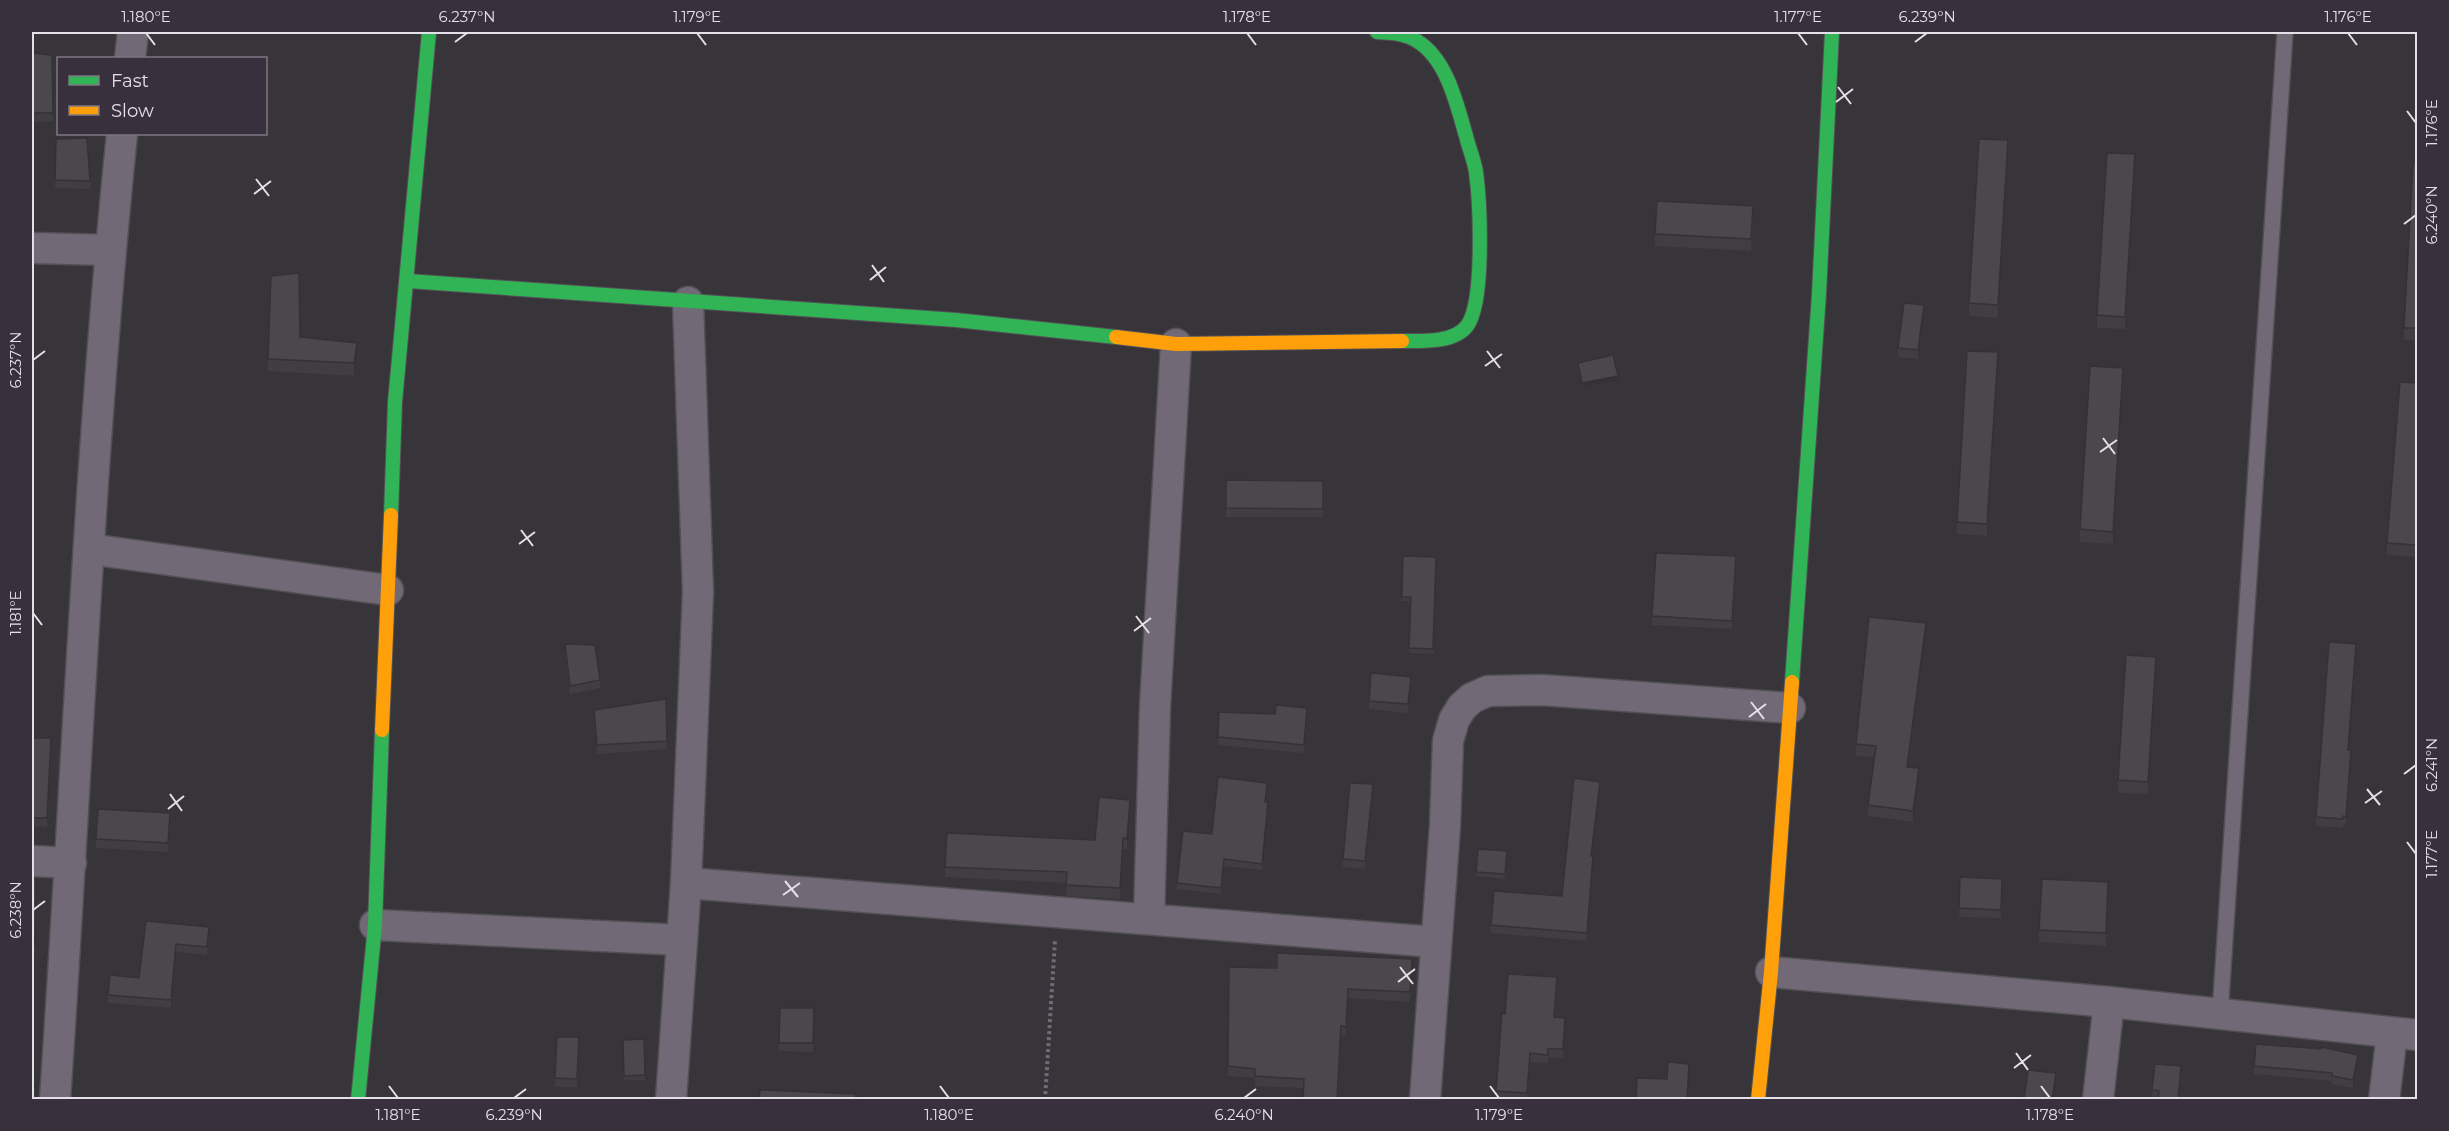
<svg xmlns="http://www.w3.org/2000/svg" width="2449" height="1131" font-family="Montserrat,sans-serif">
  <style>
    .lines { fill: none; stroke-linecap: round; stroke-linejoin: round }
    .lane-casing { stroke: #535055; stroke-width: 18 }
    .street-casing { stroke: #535055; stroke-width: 33 }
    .fast-casing { stroke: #535055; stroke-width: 16 }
    .slow-casing { stroke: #535055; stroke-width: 16 }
    .path { stroke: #706b74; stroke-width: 4; stroke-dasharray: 3 3; stroke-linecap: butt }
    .lane { stroke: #716a76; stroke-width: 15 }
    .street { stroke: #716a76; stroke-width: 30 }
    .fast { stroke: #30b455; stroke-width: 14 }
    .slow { stroke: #ff9f0a; stroke-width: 14 }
    .wall { fill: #403e42 }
    .shaded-wall { fill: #343236 }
    .building { fill: #4b484d; stroke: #343236; stroke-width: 1.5 }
    .ticks { fill: none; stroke: #e4e0e7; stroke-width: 2 }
    .neatline { fill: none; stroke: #e4e0e7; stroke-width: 2 }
    .ticks-label { font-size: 15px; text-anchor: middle; fill: #e4e0e7 }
  </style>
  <rect width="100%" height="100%" fill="#37343a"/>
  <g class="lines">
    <defs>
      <path id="lane" d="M2220,1014L2285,32"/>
      <g id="street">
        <path d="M130,58L133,32"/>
        <path d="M32,248L110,250"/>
        <path d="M89,549L388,590"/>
        <path d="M32,861L71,863"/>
        <path d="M686,883L1435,942"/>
        <path d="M1149,919L1155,707L1176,344"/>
        <path d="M375,925L682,940"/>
        <path d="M1771,972L2109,1002L2418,1035"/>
        <path d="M55,1100C77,778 89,455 122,134"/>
        <path d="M671,1100L686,883L698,592L688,302"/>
        <path d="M1425,1100L1445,826L1448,741L1454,720L1462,707L1472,698L1488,691L1542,690L1790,708"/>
        <path d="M2098,1100L2109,1002"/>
        <path d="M2384,1100L2392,1034"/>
      </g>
      <g id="fast">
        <path d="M1377,32C1391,33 1405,33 1417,41C1447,59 1457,105 1466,136C1469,148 1474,160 1476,172C1480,202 1485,302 1467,326C1454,343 1422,341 1402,341"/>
        <path d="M408,281L956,320L1116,337"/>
        <path d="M391,515L395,402L429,32"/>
        <path d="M1792,682L1819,294L1832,32"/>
        <path d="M358,1100L375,925L382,730"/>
      </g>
      <g id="slow">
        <path d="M1116,337L1176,344L1402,341"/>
        <path d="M382,730L391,515"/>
        <path d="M1758,1100L1771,972L1792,682"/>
      </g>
    </defs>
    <use href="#lane" class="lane-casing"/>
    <use href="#street" class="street-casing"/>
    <use href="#fast" class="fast-casing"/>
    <use href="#slow" class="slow-casing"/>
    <path class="path" d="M1045,1100L1055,940"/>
    <use href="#lane" class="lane"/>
    <use href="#street" class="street"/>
    <use href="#fast" class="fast"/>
    <use href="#slow" class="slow"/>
  </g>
  <g class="wall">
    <path d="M32,53L53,113V121L32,122Z"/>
    <path d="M56,139L90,181V189L55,188Z"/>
    <path d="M2008,153L1998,318L1969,316V303Z"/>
    <path d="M2418,164V341L2404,340V328Z"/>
    <path d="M2135,166L2125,329L2097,328V315Z"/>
    <path d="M1753,218L1751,251L1655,246V234Z"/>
    <path d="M1924,314L1918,359L1898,357V348Z"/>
    <path d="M300,337L357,355L354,376L268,371V359Z"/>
    <path d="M1998,365L1987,536L1957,534V522Z"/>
    <path d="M2123,380L2113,544L2080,542V529Z"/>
    <path d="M2418,383V539L2416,557L2387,555V543Z"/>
    <path d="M1226,480L1323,481V517H1226Z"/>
    <path d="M1403,556L1436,557L1433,654L1409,653L1411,601H1402Z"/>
    <path d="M1736,565L1732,629L1652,625V616Z"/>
    <path d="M1926,634L1909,767L1919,780L1913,822L1868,816V805L1875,757L1856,756V744Z"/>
    <path d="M565,644L600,680V688L570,694L565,652Z"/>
    <path d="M2356,652L2348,750L2351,759L2346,825H2343V828L2316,826V817Z"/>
    <path d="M2156,670L2148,794L2118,793V780Z"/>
    <path d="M1411,685L1408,713L1369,709V701Z"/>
    <path d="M666,699L667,749L597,754L594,710Z"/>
    <path d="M1219,712L1307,716L1304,753L1218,745Z"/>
    <path d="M32,738L51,747L47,827L32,826Z"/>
    <path d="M1267,789L1266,802L1268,809L1262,870L1224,866L1221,894L1177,889V883L1212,834Z"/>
    <path d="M1600,790L1592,856L1593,864L1587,941L1491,933V925L1562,896Z"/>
    <path d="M1373,793L1365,869L1343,867V859Z"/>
    <path d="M1130,811L1127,849H1123L1120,899L1066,896L1067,883L945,877V867L1095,840Z"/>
    <path d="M170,822L168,852L96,848V839Z"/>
    <path d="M1507,851L1505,879L1476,876V872Z"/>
    <path d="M1960,877L2002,879L2001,918L1959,917Z"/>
    <path d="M32,880H36L35,955H32Z"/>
    <path d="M2108,895L2106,946L2039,942V930Z"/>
    <path d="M146,921L209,935L207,955L176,952L171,1008L108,1003V995L139,978Z"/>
    <path d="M1229,967L1412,969L1410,1002L1348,998L1346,1036H1341L1338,1100H1303V1088L1255,1086V1078L1228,1076Z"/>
    <path d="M1557,986L1555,1017L1565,1026L1563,1058L1548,1057V1063L1530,1062L1527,1100H1496V1091L1505,1014Z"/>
    <path d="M814,1008L813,1052L779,1051V1043Z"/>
    <path d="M557,1037H579L577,1087H555Z"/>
    <path d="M644,1039L645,1080H624L623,1040Z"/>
    <path d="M2358,1063L2353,1088L2332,1084V1081L2254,1074V1066Z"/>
    <path d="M2181,1075L2179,1100L2152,1099V1090Z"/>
  </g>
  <g class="shaded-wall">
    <path d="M2008,140V153L1998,318V305Z"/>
    <path d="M2135,154V166L2125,329V317Z"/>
    <path d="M1924,305V314L1918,359V350Z"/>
    <path d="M357,343V355L354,376V363Z"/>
    <path d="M1998,352V365L1987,536V524Z"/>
    <path d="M2123,368V380L2113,544V532Z"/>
    <path d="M1618,376V380L1582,387V383Z"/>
    <path d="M1926,623V634L1907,778V767Z"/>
    <path d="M2356,644V652L2348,759V750Z"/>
    <path d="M2156,657V670L2148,794V782Z"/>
    <path d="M1411,677V685L1408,713V704Z"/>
    <path d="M1307,708V716L1304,753V745Z"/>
    <path d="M2351,750V759L2346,825V817Z"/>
    <path d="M1919,768V780L1913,822V811Z"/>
    <path d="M1600,782V790L1591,864V856Z"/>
    <path d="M1373,784V793L1365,869V861Z"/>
    <path d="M1130,800V811L1127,849V839Z"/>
    <path d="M1268,802V809L1262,870V864Z"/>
    <path d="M1593,856V864L1587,941V933Z"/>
    <path d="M2108,882V895L2106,946V933Z"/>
    <path d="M176,944V952L171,1008V1000Z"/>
    <path d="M2358,1055V1063L2353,1088V1080Z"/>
    <path d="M2056,1073V1081L2054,1100H2052Z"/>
  </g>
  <g class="building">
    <path d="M32,53L52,55L53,113H32Z"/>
    <path d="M87,138L90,181L55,180L56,139Z"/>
    <path d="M1979,139L2008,140L1998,305L1969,303Z"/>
    <path d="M2107,153L2135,154L2125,317L2097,315Z"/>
    <path d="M2413,163L2418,164V328H2404Z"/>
    <path d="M1657,201L1753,206L1751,239L1655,234Z"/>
    <path d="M299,273L300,337L357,343L354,363L268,359L271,276Z"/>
    <path d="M1904,303L1924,305L1918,350L1898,348Z"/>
    <path d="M1967,351L1998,352L1987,524L1957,522Z"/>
    <path d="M1613,355L1618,376L1582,383L1578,363Z"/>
    <path d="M2090,366L2123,368L2113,532L2080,529Z"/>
    <path d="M2400,382L2418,383V527L2416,545L2387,543Z"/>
    <path d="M1226,480L1323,481V509L1226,508Z"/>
    <path d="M1656,553L1736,556L1732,621L1652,616Z"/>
    <path d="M1403,556L1436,557L1433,649L1409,648L1411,597H1402Z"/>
    <path d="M1869,617L1926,623L1907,767L1919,768L1913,811L1868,805L1876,746L1856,744Z"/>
    <path d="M2329,642L2356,644L2348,750H2351L2346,817L2343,816V819L2316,817Z"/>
    <path d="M565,644L595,645L600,680L570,686Z"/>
    <path d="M2126,655L2156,657L2148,782L2118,780Z"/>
    <path d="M1371,673L1411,677L1408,704L1369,701Z"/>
    <path d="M666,699L667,741L597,745L594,710Z"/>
    <path d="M1276,705L1307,708L1304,745L1218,737L1219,712L1275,714Z"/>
    <path d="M32,738H51L47,818H32Z"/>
    <path d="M1218,777L1267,783L1265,802H1268L1262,864L1224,859L1221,888L1177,883L1183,831L1212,834Z"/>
    <path d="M1574,778L1600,782L1591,856H1593L1587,933L1491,925L1494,891L1562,896Z"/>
    <path d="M1350,783L1373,784L1365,861L1343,859Z"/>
    <path d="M1099,797L1130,800L1127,839L1123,838L1120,888L1066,885L1067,872L945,867L947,833L1095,840Z"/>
    <path d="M98,809L170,813L168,843L96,839Z"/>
    <path d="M1478,849L1507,851L1505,874L1476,872Z"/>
    <path d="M1960,877L2002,879L2001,910L1959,908Z"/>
    <path d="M2042,879L2108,882L2106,933L2039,930Z"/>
    <path d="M32,880H36L35,947H32Z"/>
    <path d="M146,921L209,927L207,947L176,944L171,1000L108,995L110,975L139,978Z"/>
    <path d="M1277,953L1412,959L1410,992L1348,989L1346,1027L1341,1026L1337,1100H1303L1304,1079L1255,1076V1069L1228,1066L1229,967L1277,968Z"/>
    <path d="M1508,974L1557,977L1554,1017L1565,1018L1563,1049H1548V1055L1530,1053L1527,1093L1496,1091L1502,1013L1505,1014Z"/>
    <path d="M780,1008H814L813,1043H779Z"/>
    <path d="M557,1037H579L577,1079L555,1078Z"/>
    <path d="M644,1039L645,1075L624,1076L623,1040Z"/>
    <path d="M2256,1044L2321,1049V1047L2358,1055L2353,1080L2332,1076V1073L2254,1066Z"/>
    <path d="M1668,1062L1689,1064L1687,1100L1636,1099L1637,1078L1667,1079Z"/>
    <path d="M2155,1064L2181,1066L2178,1100H2158L2159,1091L2152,1090Z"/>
    <path d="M2028,1070L2056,1073L2052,1100H2024Z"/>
    <path d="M760,1090L856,1094L855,1100H759Z"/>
  </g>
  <path class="ticks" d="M146,33L155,45M697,33L706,45M1247,33L1256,45M1798,33L1807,45M2348,33L2357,45M455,42L467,33M1915,42L1927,33M1838,87L1851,104M1836,102L1853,89M2407,111L2416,123M256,179L269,196M254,194L271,181M2404,224L2416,215M872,265L884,282M870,280L886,267M1487,351L1500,368M33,360L45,351M1485,366L1502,354M2103,438L2115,454M2100,452L2117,440M521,530L533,546M519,544L535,532M33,613L42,625M1136,616L1149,633M1134,631L1151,618M1751,702L1764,719M1749,717L1766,704M2404,774L2416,765M2367,789L2380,805M170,794L182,811M2365,803L2382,791M168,809L184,796M2407,842L2416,854M785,881L798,897M783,895L800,883M33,910L45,901M1400,967L1413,984M1398,982L1415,969M2016,1053L2028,1070M2014,1068L2031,1055M389,1086L398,1098M940,1086L949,1098M1490,1086L1499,1098M2041,1086L2050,1098M514,1098L526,1089M1244,1098L1256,1089"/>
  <rect width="2449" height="1131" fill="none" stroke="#38313d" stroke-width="66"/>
  <rect x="57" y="57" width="210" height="78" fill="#38313d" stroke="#7d7781" stroke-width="1.5"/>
  <rect x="69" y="76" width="30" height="9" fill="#30b455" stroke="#7d7781" stroke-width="1.5"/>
  <text x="111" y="87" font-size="18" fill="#e4e0e7">Fast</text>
  <rect x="69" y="106" width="30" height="9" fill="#ff9f0a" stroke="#7d7781" stroke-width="1.5"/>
  <text x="111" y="117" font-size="18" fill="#e4e0e7">Slow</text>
  <rect x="33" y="33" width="2383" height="1065" class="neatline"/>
  <g class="ticks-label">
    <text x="146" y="22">1.180°E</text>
    <text x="467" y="22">6.237°N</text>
    <text x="697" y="22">1.179°E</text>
    <text x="1247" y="22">1.178°E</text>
    <text x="1798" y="22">1.177°E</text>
    <text x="1927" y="22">6.239°N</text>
    <text x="2348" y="22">1.176°E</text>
    <text transform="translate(2432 123) rotate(-90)" y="5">1.176°E</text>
    <text transform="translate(2432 215) rotate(-90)" y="5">6.240°N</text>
    <text transform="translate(16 360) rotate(-90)" y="5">6.237°N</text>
    <text transform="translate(16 613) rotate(-90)" y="5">1.181°E</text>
    <text transform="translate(2432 765) rotate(-90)" y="5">6.241°N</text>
    <text transform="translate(2432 854) rotate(-90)" y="5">1.177°E</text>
    <text transform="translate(16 910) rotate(-90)" y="5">6.238°N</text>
    <text x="398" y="1120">1.181°E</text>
    <text x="514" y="1120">6.239°N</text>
    <text x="949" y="1120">1.180°E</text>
    <text x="1244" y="1120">6.240°N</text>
    <text x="1499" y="1120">1.179°E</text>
    <text x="2050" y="1120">1.178°E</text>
  </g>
</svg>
